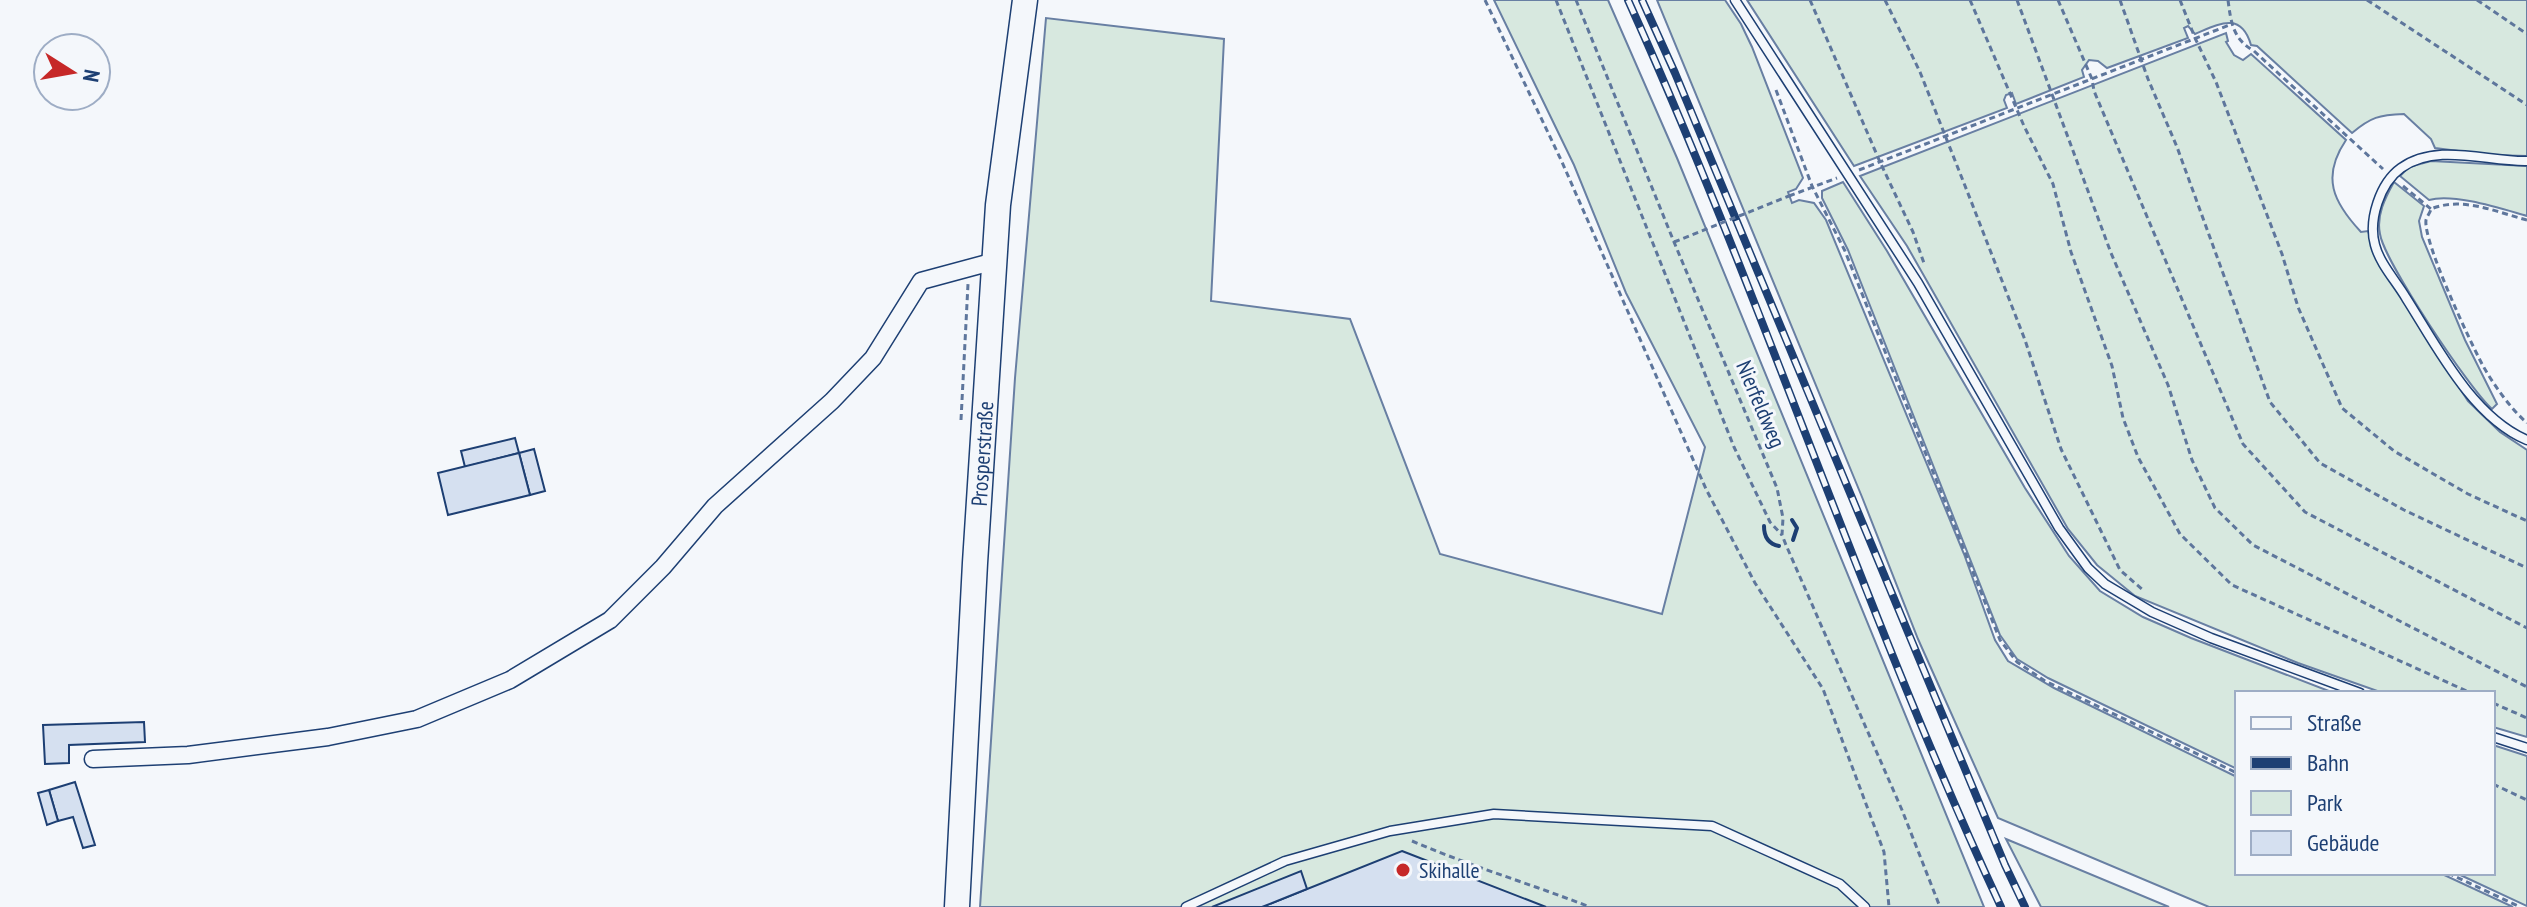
<svg xmlns="http://www.w3.org/2000/svg" width="2527" height="907" font-family="'PT Sans Narrow',sans-serif">
  <style>
    .green { fill: #d7e8df; stroke: #687fa3; stroke-width: 2 }
    .building { fill: #d5e0f0; stroke: #1d3f73; stroke-width: 2 }
    .lines { fill: none; stroke-linecap: round; stroke-linejoin: round }
    .lane-casing { stroke: #1d3f73; stroke-width: 11 }
    .street-casing { stroke: #1d3f73; stroke-width: 19 }
    .secondary-casing { stroke: #1d3f73; stroke-width: 27 }
    .path { stroke: #5e769c; stroke-width: 3; stroke-dasharray: 6 4; stroke-linecap: butt }
    .lane { stroke: #f4f7fb; stroke-width: 8 }
    .street { stroke: #f4f7fb; stroke-width: 16 }
    .secondary { stroke: #f4f7fb; stroke-width: 24 }
    .rail-casing { stroke: #1d3f73; stroke-width: 8 }
    .rail { stroke: #f4f7fb; stroke-width: 5; stroke-dasharray: 15; stroke-linecap: butt }
    .path-bridge { stroke: #5e769c; stroke-width: 3; stroke-dasharray: 6 4; stroke-linecap: butt }
    .wall { stroke: #1d3f73; stroke-width: 4 }
    .poi-dot { fill: #c62828; stroke: #f4f7fb; stroke-width: 3 }
    .labels { text-anchor: middle; stroke-width: 6; stroke-linejoin: round; paint-order: stroke }
    .street-label { font-size: 22px; fill: #1d3f73; stroke: #f4f7fb }
    .poi-label { font-size: 22px; fill: #1d3f73; stroke: #f4f7fb; text-anchor: start }
  </style>
  <rect width="100%" height="100%" fill="#f4f7fb"/>
  <g class="green">
    <path d="M1494,0H1608L1677,158L1984,907H980L1015,378L1046,18L1224,39L1211,301L1350,319L1440,554L1662,614L1705,447L1626,293L1574,165Z"/>
    <path d="M1657,0H1725L1741,24L1752,47L1803,178L1796,189L1788,192L1792,203L1799,200L1814,203L1826,220L1964,554L1995,640L2008,661L2054,688L2237,777V873H2440L2513,907H2209L1998,818L1918,639L1862,497Z"/>
    <path d="M1747,0H2527V156L2490,155L2435,148L2431,139L2404,114C2379,115 2371,117 2352,133L2257,46L2251,45C2241,11 2219,24 2195,34L2188,26L2184,28L2188,38L2107,68L2098,61L2089,60L2082,70L2084,77L2016,104L2012,93L2006,95L2004,100L2007,108L1854,166Z"/>
    <path d="M2226,33L2228,41L2226,42L2234,55L2243,60L2251,54L2346,140C2321,177 2333,202 2361,232L2368,231L2376,256L2468,401L2500,432L2527,450V737L2493,727V693H2383L2298,663L2135,596L2097,565L2068,529L1907,246L1860,176Z"/>
    <path d="M2431,161L2527,166V216C2502,209 2454,193 2429,200L2400,176L2409,167Z"/>
    <path d="M1843,182L1887,251L2025,488L2069,556L2100,591L2143,617L2191,638L2334,693H2237V769L2048,678L2017,659L2000,635L1848,250L1822,198V191Z"/>
    <path d="M2394,182L2424,206L2419,221L2422,237L2465,340L2497,404L2492,409C2470,390 2384,261 2380,234C2376,216 2385,198 2394,182Z"/>
    <path d="M2493,745L2527,756V906L2456,873H2493Z"/>
    <path d="M2006,839L2169,907H2041Z"/>
  </g>
  <g class="building">
    <path d="M515,438L519,453L465,467L461,451Z"/>
    <path d="M534,449L545,491L530,495L519,453Z"/>
    <path d="M519,453L530,495L448,515L438,473Z"/>
    <path d="M144,722L145,742L69,745V763L45,764L43,725Z"/>
    <path d="M75,782L95,845L83,848L73,817L58,821L49,790Z"/>
    <path d="M49,790L58,821L47,825L38,793Z"/>
    <path d="M1402,851L1546,907H1262Z"/>
    <path d="M1301,871L1307,889L1262,907H1212Z"/>
  </g>
  <g class="lines">
    <defs>
      <g id="lane">
        <path d="M1735,0L1918,283L2059,528L2088,568L2105,584L2152,612L2211,638L2360,693"/>
        <path d="M2527,161C2487,162 2437,142 2401,168C2380,183 2368,220 2375,245C2380,264 2396,281 2406,298C2436,345 2472,417 2527,440"/>
        <path d="M2493,737L2527,748"/>
        <path d="M1186,907L1285,861L1390,831L1494,814L1712,826L1840,884L1865,907"/>
      </g>
      <path id="street" d="M93,759L188,755L328,737L417,719L510,680L610,620L663,567L715,506L832,401L873,358L921,281L995,261"/>
      <g id="secondary">
        <path id="s1" d="M957,907L975,563L998,205L1025,0"/>
      </g>
    </defs>
    <use href="#lane" class="lane-casing"/>
    <use href="#street" class="street-casing"/>
    <use href="#secondary" class="secondary-casing"/>
    <g class="path">
      <path d="M1485,0L1562,162L1706,489L1755,583L1823,689L1884,852L1889,907"/>
      <path d="M1556,0L1734,447L1770,522L1782,535"/>
      <path d="M1576,0L1674,242L1777,488L1783,518L1782,535L1786,545L1902,810L1940,907"/>
      <path d="M1810,0L1880,162L1913,232L1925,266"/>
      <path d="M1885,0L1920,72L1971,201L2025,340L2061,449L2120,570L2143,590"/>
      <path d="M1970,0L2024,126L2053,184L2071,252L2112,366L2123,418L2138,457L2180,534L2232,585L2471,693"/>
      <path d="M2017,0L2111,253L2168,385L2192,460L2215,508L2253,545L2527,687"/>
      <path d="M2058,0L2092,79L2094,91L2243,444L2305,512L2527,628"/>
      <path d="M2120,0L2148,79L2177,147L2270,402L2320,463L2404,510L2527,568"/>
      <path d="M2180,0L2195,38L2216,82L2282,254L2298,307L2342,408L2394,451L2468,494L2527,521"/>
      <path d="M2228,0C2231,23 2233,39 2254,51L2383,169"/>
      <path d="M2367,0L2527,105"/>
      <path d="M2477,0L2527,34"/>
      <path d="M1776,90L1812,186L1845,251L2000,640L2017,662L2045,681L2237,773"/>
      <path d="M1859,170L2232,24"/>
      <path d="M2403,186L2431,209"/>
      <path d="M1789,196L1837,178"/>
      <path d="M2527,220C2496,212 2462,196 2431,209C2430,213 2427,216 2426,220C2423,242 2470,341 2482,364C2493,384 2510,408 2527,423"/>
      <path d="M961,420L968,284"/>
      <path d="M2493,703L2527,718"/>
      <path d="M2493,784L2527,800"/>
      <path d="M1412,841C1470,866 1531,884 1590,907"/>
      <path d="M2448,873L2520,907"/>
    </g>
    <use href="#lane" class="lane"/>
    <use href="#street" class="street"/>
    <use href="#secondary" class="secondary"/>
    <defs>
      <g id="rail">
        <path d="M1628,0C1763,298 1863,611 2001,907"/>
        <path d="M1642,0L1675,73L2005,865L2025,907"/>
      </g>
    </defs>
    <use href="#rail" class="rail-casing"/>
    <use href="#rail" class="rail"/>
    <path class="path-bridge" d="M1674,242L1789,196"/>
    <g class="wall">
      <path d="M1792,520L1797,528L1793,540"/>
      <path d="M1764,526C1764,536 1768,544 1779,546"/>
    </g>
  </g>
  <circle class="poi-dot" cx="1403" cy="870" r="8"/>
  <g class="labels">
    <g class="street-label">
      <text transform="translate(1761 404) rotate(67)" y="8">Nierfeldweg</text>
      <text dy="8" stroke="none"><textPath href="#s1" startOffset="454">Prosperstraße</textPath></text>
    </g>
    <g class="poi-label">
      <text x="1419" y="878">Skihalle</text>
    </g>
  </g>
  <rect x="2235" y="691" width="260" height="184" fill="#f4f7fb" stroke="#9eadc5" stroke-width="2"/>
  <rect x="2251" y="717" width="40" height="12" fill="#f4f7fb" stroke="#9eadc5" stroke-width="2"/>
  <text x="2307" y="731" font-size="24" fill="#1d3f73">Straße</text>
  <rect x="2251" y="757" width="40" height="12" fill="#1d3f73" stroke="#9eadc5" stroke-width="2"/>
  <text x="2307" y="771" font-size="24" fill="#1d3f73">Bahn</text>
  <rect x="2251" y="791" width="40" height="24" fill="#d7e8df" stroke="#9eadc5" stroke-width="2"/>
  <text x="2307" y="811" font-size="24" fill="#1d3f73">Park</text>
  <rect x="2251" y="831" width="40" height="24" fill="#d5e0f0" stroke="#9eadc5" stroke-width="2"/>
  <text x="2307" y="851" font-size="24" fill="#1d3f73">Gebäude</text>
  <g transform="translate(72 72) rotate(101)"><circle r="38" fill="#f4f7fb" stroke="#9eadc5" stroke-width="2"/>
  <path d="M0-6L14 30L0 20L-14 30Z" fill="#c62828"/>
  <text y="-12" font-size="22" font-weight="bold" text-anchor="middle" fill="#1d3f73">N</text>
  </g>
</svg>
